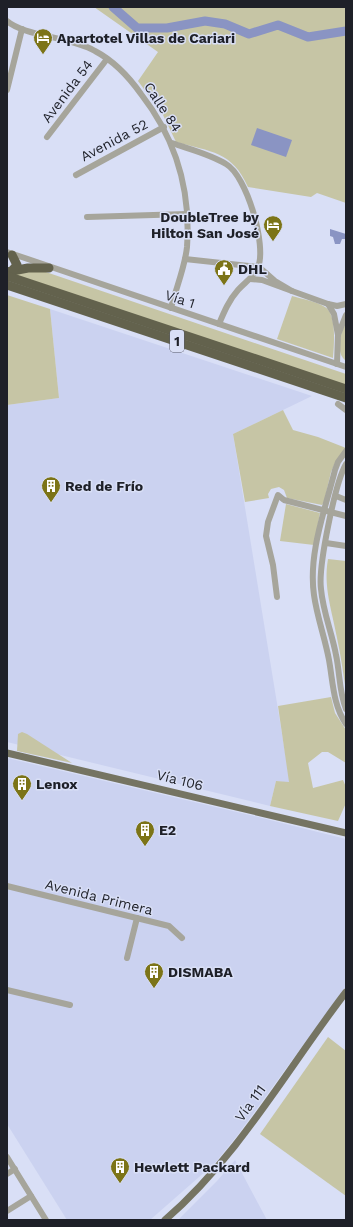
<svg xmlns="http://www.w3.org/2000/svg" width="353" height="1227" font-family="'Work Sans',sans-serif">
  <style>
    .built { fill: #cbd2f0 }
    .green { fill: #c6c5a5 }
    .water { fill: #8a94c3 }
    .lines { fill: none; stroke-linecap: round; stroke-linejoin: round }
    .river { stroke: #8a94c3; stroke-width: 9 }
    .minor { stroke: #a6a59b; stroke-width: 6 }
    .major { stroke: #757462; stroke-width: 7 }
    .highway { stroke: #63624d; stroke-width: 9 }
    .labels { text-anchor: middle; stroke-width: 3; stroke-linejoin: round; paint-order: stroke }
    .shield { fill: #d9dff6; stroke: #565966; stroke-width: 1 }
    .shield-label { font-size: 13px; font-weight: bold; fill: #1e2028 }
    .poi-label { font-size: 14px; font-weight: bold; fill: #1e2028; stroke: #d9dff6; text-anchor: start }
    .street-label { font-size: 14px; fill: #1e2028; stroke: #d9dff6 }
  </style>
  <rect width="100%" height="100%" fill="#d9dff6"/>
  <g class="built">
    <path d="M50,309L312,396L233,434L290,783L276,781L270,806L7,742V405L59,398Z"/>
    <path d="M7,758L258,817L346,839V986L237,1136L215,1163L150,1220H67L7,1124Z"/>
    <path d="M235,1160L267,1220H178L217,1181Z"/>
  </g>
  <g class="green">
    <path d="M94,7H346V203L317,193L311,197L248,187C232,151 211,152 176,142L163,115L138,81L158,52Z"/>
    <path d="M40,270L346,374V387L12,274Z"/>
    <path d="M7,295L50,309L59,398L7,405Z"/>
    <path d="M292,296C302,299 316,301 325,307C337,314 334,346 333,358L277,339Z"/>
    <path d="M346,323V361C335,353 340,333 346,323Z"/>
    <path d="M283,410L293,430L318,437L346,448L335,463L331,472L324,502L322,505L287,498L284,490L279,487L271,489L268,494L269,498L245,502L233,434Z"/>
    <path d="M286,504L320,513L314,545L280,541Z"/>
    <path d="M328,559L346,561V691C343,673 341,656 337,638C332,610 323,587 328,559Z"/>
    <path d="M331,697L335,713L346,730V763L328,752H322L308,763L313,788L343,780L346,787V803L338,821L270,806L276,781L289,782L278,706Z"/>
    <path d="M22,732L27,734L72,763L17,751L18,734Z"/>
    <path d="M328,1037L346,1051V1196L260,1134Z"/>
  </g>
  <g class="water">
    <path d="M257,128L292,140L286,157L251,145Z"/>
    <path d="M330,229L346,234V239H342L340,244H335L333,237L330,236Z"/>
  </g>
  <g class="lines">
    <path class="river" d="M113,7L137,28H167L205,21L225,24L249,34L278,25L308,37L346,31"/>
    <g class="minor">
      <path d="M7,21C24,36 71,37 95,51C114,61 129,77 141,94C176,139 191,190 187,247C185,267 176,288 171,308"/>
      <path d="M7,90L22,29"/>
      <path d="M47,137L107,59"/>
      <path d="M172,143C189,149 210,154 226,164C247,176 267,246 258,267C254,277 245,282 238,290C229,300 224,312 219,324"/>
      <path d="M76,175L164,127"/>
      <path d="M87,217L187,214"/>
      <path d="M7,252L346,367"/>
      <path d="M185,259L259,267L275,281L292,291L262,280L250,279"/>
      <path d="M292,291L328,304L334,314L338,335"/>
      <path d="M328,304L337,306L346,304"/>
      <path d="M337,364L338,335L346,315"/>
      <path d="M338,404L346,410"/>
      <path d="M346,451L338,462L335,470C325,510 308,554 314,595C317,617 325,638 329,660C333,682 333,705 346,724"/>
      <path d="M346,464C335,483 318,567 321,589C323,612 332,633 336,655C340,673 339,692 346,709"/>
      <path d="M336,496L346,500"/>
      <path d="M326,543L346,546"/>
      <path d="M277,597L273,565L266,536L268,522L278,495L284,500L346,516"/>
      <path d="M7,886L169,926L182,938"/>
      <path d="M127,958L137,918"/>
      <path d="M7,990L70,1005"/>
      <path d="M7,1157L46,1220"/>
      <path d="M7,1174L15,1169"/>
      <path d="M7,1211L31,1196"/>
    </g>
    <g class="major">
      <path d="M7,753L346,833"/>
      <path d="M165,1220C239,1156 287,1069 346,992"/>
    </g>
    <g class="highway">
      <path d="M7,272L28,268H49"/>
      <path d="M11,272L17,265L12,255"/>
      <path d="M7,276L346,389"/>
      <path d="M7,285L346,398"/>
    </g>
  </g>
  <defs>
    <symbol id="hotel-pin" viewBox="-11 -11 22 30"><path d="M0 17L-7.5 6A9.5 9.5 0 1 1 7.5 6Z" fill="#7c7417" stroke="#d9dff6"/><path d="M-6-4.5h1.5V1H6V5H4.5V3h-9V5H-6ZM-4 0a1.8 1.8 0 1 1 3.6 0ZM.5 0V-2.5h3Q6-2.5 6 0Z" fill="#fff"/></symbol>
    <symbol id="civic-pin" viewBox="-11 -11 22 30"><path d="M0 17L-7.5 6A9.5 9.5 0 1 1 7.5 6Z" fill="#7c7417" stroke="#d9dff6"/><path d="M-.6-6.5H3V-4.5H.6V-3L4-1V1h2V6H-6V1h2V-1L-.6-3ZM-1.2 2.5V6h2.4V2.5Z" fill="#fff"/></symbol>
    <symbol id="building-pin" viewBox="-11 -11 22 30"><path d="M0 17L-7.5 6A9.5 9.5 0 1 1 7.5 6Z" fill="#7c7417" stroke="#d9dff6"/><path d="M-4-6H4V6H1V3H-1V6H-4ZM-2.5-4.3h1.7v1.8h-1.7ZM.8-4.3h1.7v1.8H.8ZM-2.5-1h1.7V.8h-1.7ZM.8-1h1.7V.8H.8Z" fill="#fff"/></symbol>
  </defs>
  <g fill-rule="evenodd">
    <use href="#hotel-pin" x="32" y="27" width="22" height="30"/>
    <use href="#hotel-pin" x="262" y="214" width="22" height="30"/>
    <use href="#civic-pin" x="213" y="258" width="22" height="30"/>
    <use href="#building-pin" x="40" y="475" width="22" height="30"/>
    <use href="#building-pin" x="11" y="773" width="22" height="30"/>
    <use href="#building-pin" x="134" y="819" width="22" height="30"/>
    <use href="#building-pin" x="143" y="961" width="22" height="30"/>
    <use href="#building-pin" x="109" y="1156" width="22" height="30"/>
  </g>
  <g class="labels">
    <rect class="shield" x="170" y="330" width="14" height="22" rx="3"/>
    <g class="shield-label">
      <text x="177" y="346">1</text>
    </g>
    <g class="poi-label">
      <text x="57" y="43">Apartotel Villas de Cariari</text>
      <text x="259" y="222" text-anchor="end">DoubleTree by<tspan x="259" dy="16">Hilton San José</tspan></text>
      <text x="238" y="274">DHL</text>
      <text x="65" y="491">Red de Frío</text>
      <text x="36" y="789">Lenox</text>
      <text x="159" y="835">E2</text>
      <text x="168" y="977">DISMABA</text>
      <text x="134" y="1172">Hewlett Packard</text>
    </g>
    <g class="street-label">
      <text transform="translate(67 91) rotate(-53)" y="5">Avenida 54</text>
      <text transform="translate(163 107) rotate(57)" y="5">Calle 84</text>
      <text transform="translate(114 140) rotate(-28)" y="5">Avenida 52</text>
      <text transform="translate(180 299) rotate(18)" y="5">Vía 1</text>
      <text transform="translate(180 780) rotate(14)" y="5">Vía 106</text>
      <text transform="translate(99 897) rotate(14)" y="5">Avenida Primera</text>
      <text transform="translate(250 1103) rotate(-54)" y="5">Vía 111</text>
    </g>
  </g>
  <rect width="353" height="1227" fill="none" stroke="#1e2028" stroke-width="16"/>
</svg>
